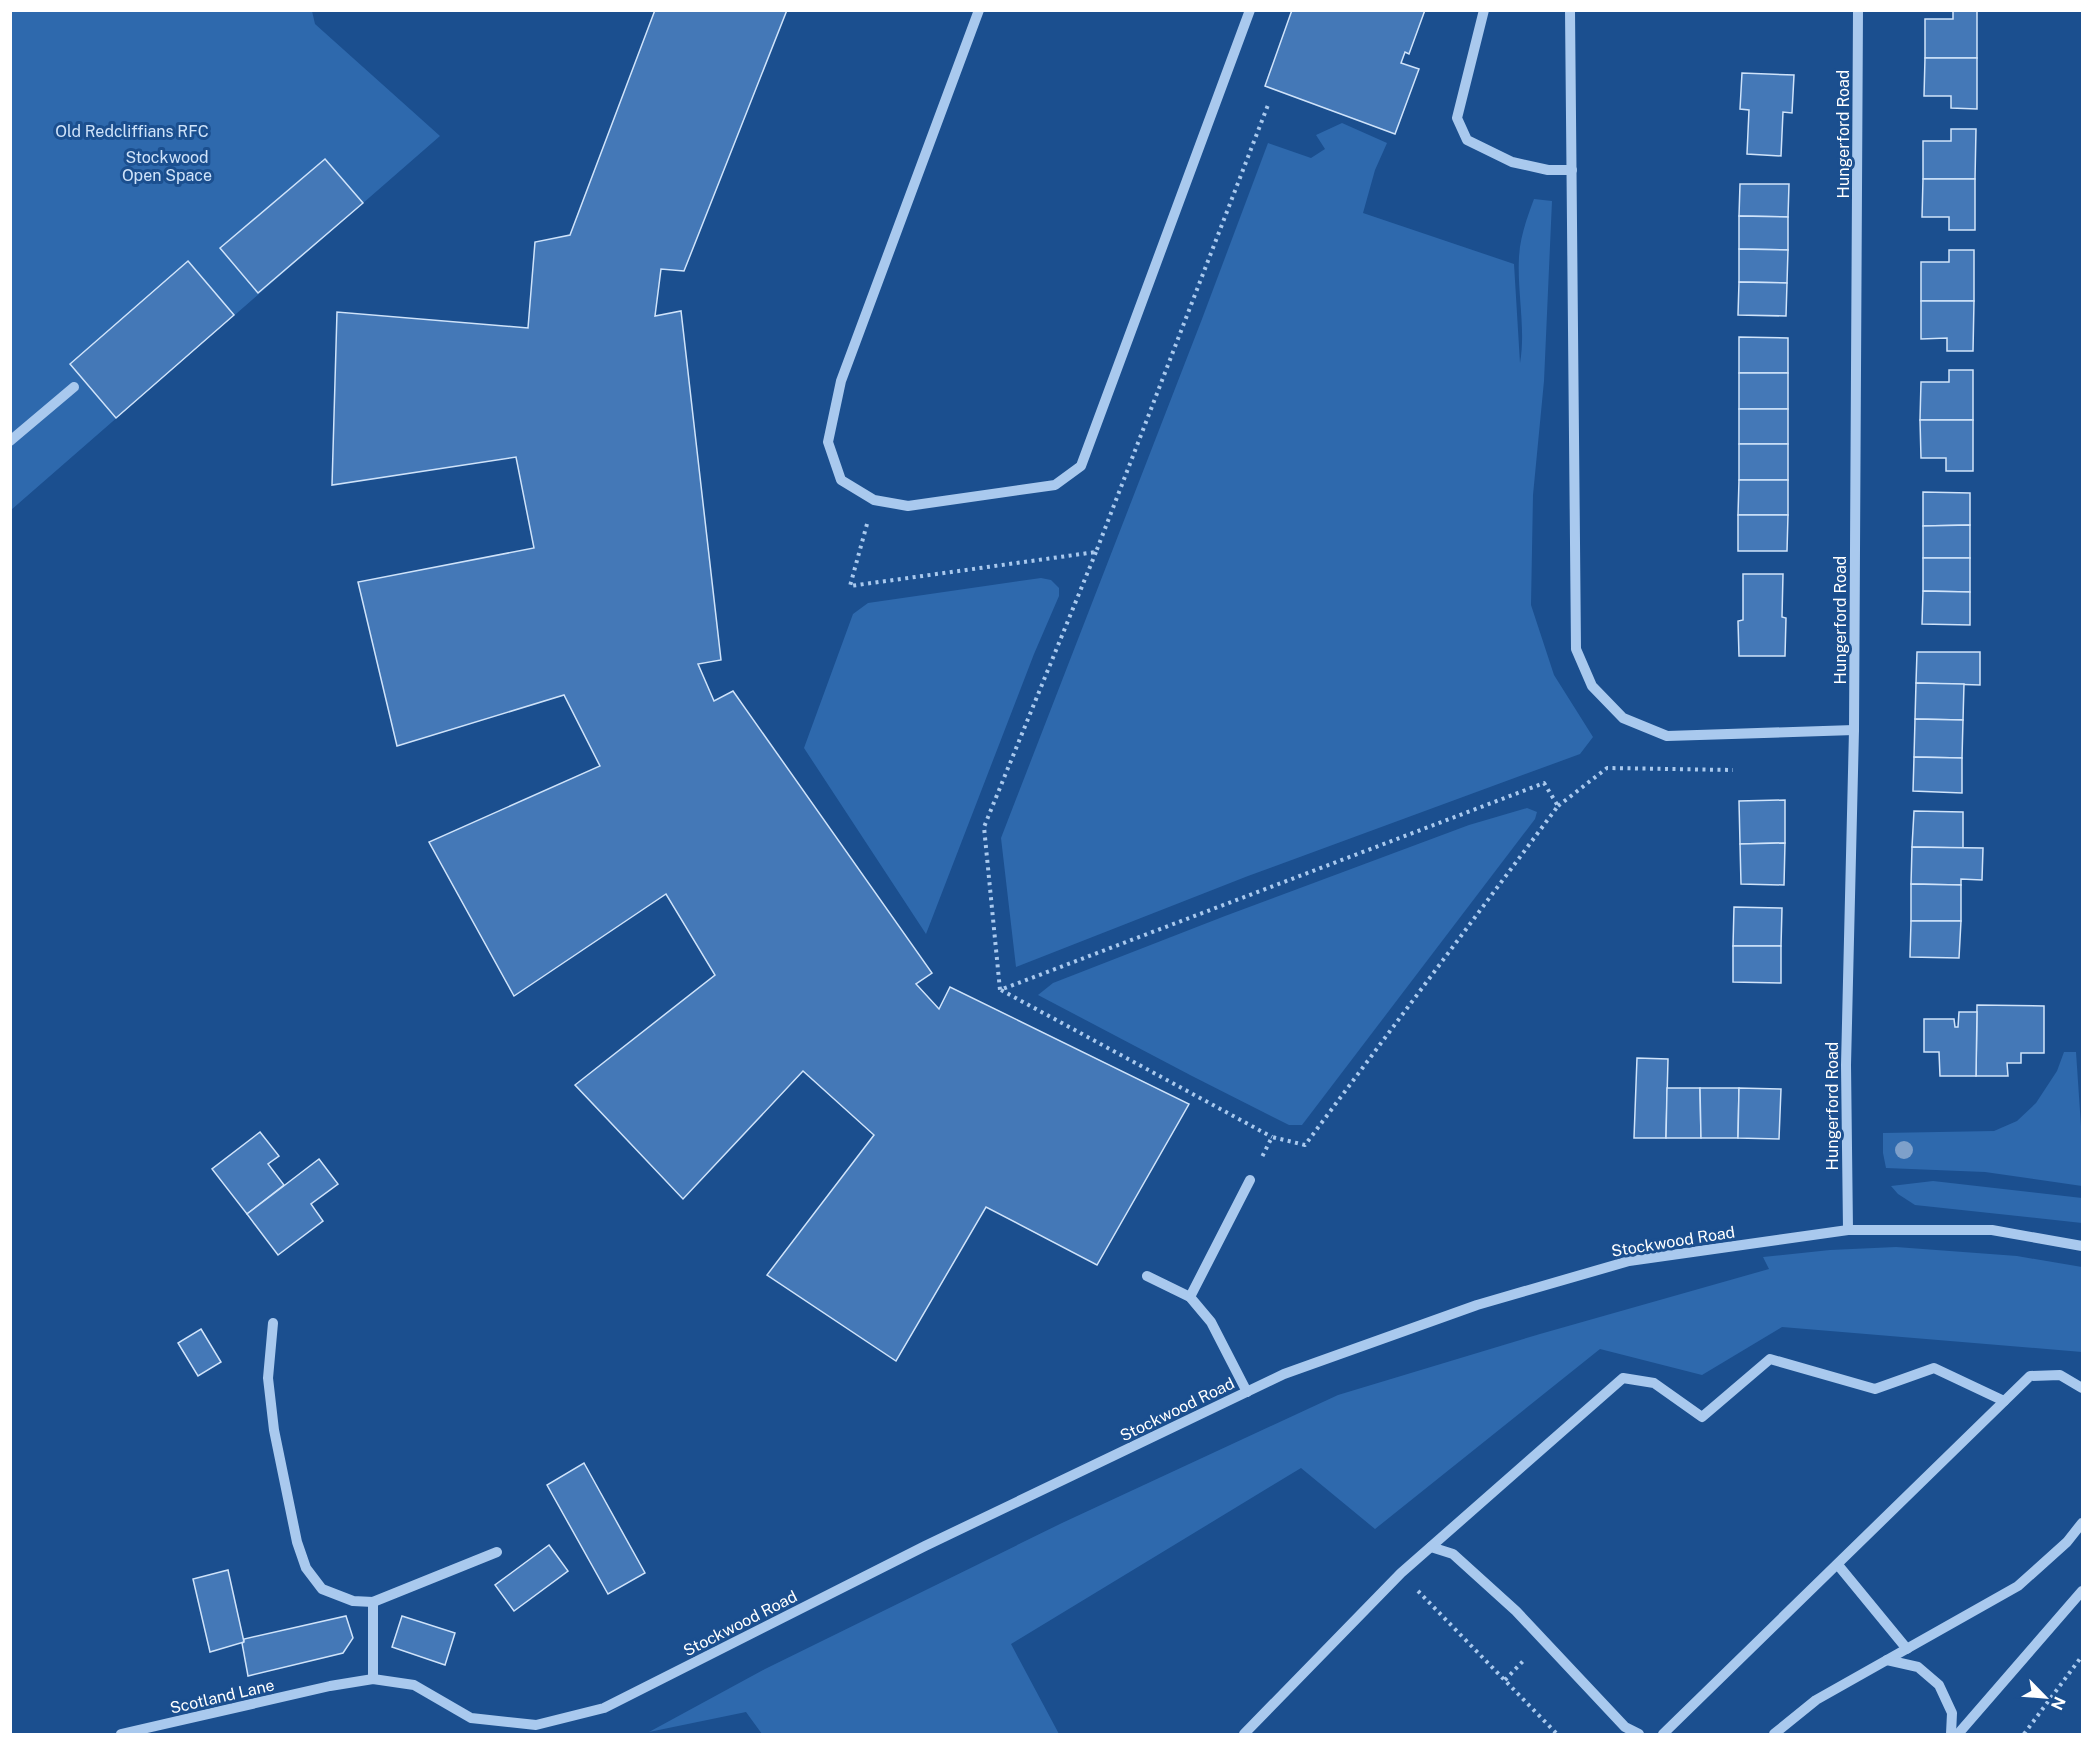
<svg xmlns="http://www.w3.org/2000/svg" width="2093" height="1745" font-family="'Public Sans',sans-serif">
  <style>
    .green { fill: #2e69ad }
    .building { fill: #4478b7; stroke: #cfe3fa; stroke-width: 1.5 }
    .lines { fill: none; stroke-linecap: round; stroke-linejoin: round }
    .path { stroke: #a9c9ee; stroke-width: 4; stroke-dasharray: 3 4.5; stroke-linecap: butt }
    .minor { stroke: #a9c9ee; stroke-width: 10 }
    .tree { fill: #7ea0ca }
    .labels { text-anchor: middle; stroke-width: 6; stroke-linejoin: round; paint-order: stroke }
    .park-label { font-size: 16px; fill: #cfe3fa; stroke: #1b4f8f }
    .street-label { font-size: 16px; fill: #fff; stroke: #1b4f8f }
  </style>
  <rect width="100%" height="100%" fill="#1b4f8f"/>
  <g class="green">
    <path d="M10,11H312L315,24L440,136L11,510Z"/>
    <path d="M1342,123L1387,143L1375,170L1363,213L1514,264L1520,363C1526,329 1517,292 1519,257C1520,237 1527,218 1534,199L1552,201L1544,381L1533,495L1531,605L1554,675L1593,737L1580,754L1248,876L1016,967L1001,838L1202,319L1268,143L1311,158L1325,149L1316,135Z"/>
    <path d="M1041,578L1051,580L1059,588V596L1034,654L926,934L804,748L853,614L868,603Z"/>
    <path d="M1527,808L1537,812L1535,819L1302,1125H1289L1192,1076L1038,995L1053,983L1225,916L1469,825Z"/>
    <path d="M2064,1052H2076L2082,1141V1186L1985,1172L1886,1168L1883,1153V1133L1994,1131L2017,1121L2036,1103L2057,1071Z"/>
    <path d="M1933,1181L2082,1198V1223L1915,1205L1898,1194L1891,1186Z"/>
    <path d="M1896,1247L2017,1256L2082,1267V1352L1782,1327L1702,1375L1600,1349L1375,1529L1301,1468L1011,1644L1059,1734H762L746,1712L649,1732L765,1669L1062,1523L1338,1395L1540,1334L1769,1269L1763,1257L1830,1250Z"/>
  </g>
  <g class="building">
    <path d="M655,10H787L684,271L661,269L655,316L681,311L721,660L698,664L714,701L733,691L932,973L916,984L939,1009L950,987L1189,1104L1097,1265L986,1207L896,1361L767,1275L874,1135L803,1071L683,1199L575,1085L715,975L666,894L514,996L429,842L600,766L564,695L397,746L358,582L534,548L516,457L332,485L337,312L528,328L535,242L570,235Z"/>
    <path d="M1292,10H1425L1409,54L1405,52L1401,63L1419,69L1395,134L1265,86Z"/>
    <path d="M1953,10H1977V58H1925V19H1953Z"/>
    <path d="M1925,58H1977V109L1951,108V96H1924Z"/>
    <path d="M1742,73L1794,75L1792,113L1783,112L1781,156L1747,154L1749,110L1740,109Z"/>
    <path d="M1951,129H1976L1975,179H1923V141H1951Z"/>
    <path d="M325,159L363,203L258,293L220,248Z"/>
    <path d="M1923,179H1975V230H1949V217H1922Z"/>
    <path d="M1740,184H1789L1788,217L1739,216Z"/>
    <path d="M1739,216L1788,217V250L1739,249Z"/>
    <path d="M1739,249L1788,250L1787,283L1739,282Z"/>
    <path d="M1949,250H1974V301H1921V262H1949Z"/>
    <path d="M188,261L234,315L116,418L70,364Z"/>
    <path d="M1739,282L1787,283L1786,316L1738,315Z"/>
    <path d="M1921,301H1974L1973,351H1947V338L1921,339Z"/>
    <path d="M1739,337L1788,338V373H1739Z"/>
    <path d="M1949,370H1973V420H1920L1921,382H1949Z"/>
    <rect x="1739" y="373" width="49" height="36"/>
    <rect x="1739" y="409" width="49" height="35"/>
    <path d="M1920,420H1973V471H1946V458H1921Z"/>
    <rect x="1739" y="444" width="49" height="36"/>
    <path d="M1739,480H1788V515H1738Z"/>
    <path d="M1923,492L1970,493V525L1923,526Z"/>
    <path d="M1738,515H1788L1787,551H1738Z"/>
    <path d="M1970,525V558H1923V526Z"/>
    <path d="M1923,558H1970V592L1923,591Z"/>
    <path d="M1743,574H1783L1782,617L1786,618L1785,656H1739L1738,621L1743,620Z"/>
    <path d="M1923,591L1970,592V625L1922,624Z"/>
    <path d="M1917,652H1980V685L1916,683Z"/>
    <path d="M1916,683L1964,684L1963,720L1915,719Z"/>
    <path d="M1915,719L1963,720L1962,758L1914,757Z"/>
    <path d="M1914,757L1962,758V793L1913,791Z"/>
    <path d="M1785,800V843L1740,844L1739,801Z"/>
    <path d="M1914,811L1963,812V848L1912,847Z"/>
    <path d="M1785,843L1784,885L1741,884L1740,844Z"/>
    <path d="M1912,847L1983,848L1982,880L1961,879V885L1911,884Z"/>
    <path d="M1911,884L1961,885V921H1911Z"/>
    <path d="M1734,907L1782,908L1781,946H1733Z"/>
    <path d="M1911,921H1961L1959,958L1910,957Z"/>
    <path d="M1733,946H1781V983L1733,982Z"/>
    <path d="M1977,1005L2044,1006V1053H2021V1063H2007L2008,1076H1976Z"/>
    <path d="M1959,1012H1977L1976,1076H1940L1939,1052H1924V1019H1954L1955,1027H1958Z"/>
    <path d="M1637,1058L1668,1059L1666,1138H1634Z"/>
    <path d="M1667,1088H1700L1701,1138H1666Z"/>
    <path d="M1700,1088H1739L1738,1138H1701Z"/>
    <path d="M1739,1088L1781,1089L1779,1139L1738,1138Z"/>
    <path d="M260,1132L279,1156L268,1164L284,1185L247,1214L212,1169Z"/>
    <path d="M319,1159L338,1184L311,1204L323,1221L278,1255L247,1214Z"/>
    <path d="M201,1329L221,1362L198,1376L178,1343Z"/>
    <path d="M584,1463L645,1573L608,1594L547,1485Z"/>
    <path d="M549,1545L568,1571L514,1611L495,1585Z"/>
    <path d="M228,1570L244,1642L210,1652L193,1579Z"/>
    <path d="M346,1616L353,1638L343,1653L248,1676L242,1643L244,1642V1639Z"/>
    <path d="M402,1616L455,1633L445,1665L392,1647Z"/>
  </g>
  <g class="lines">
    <g class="path">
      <path d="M867,524L850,586L1096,552L1268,105"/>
      <path d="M1096,552L984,827L1000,990L1544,783L1558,806L1305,1145L1272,1137L1261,1159"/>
      <path d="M1558,806L1607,768L1733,770"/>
      <path d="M1001,990L1272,1137"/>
      <path d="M1418,1591L1557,1734"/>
      <path d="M1505,1680L1525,1659"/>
      <path d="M2024,1734L2082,1656"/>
    </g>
    <g class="minor">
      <path d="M979,10L841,381L828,442L841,480L874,500L908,506L1055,485L1081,466L1250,10"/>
      <path d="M1484,10L1457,118L1467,140L1512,162L1548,170H1572"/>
      <path d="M1570,10L1576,649L1592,686L1623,718L1667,736L1854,730"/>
      <path d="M10,441L74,387"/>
      <path d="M1848,1230L1846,1065L1854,730L1858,10"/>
      <path d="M1147,1276L1190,1297L1211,1322L1247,1392"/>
      <path d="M1190,1297L1250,1180"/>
      <path d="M273,1323L268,1378L274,1430L297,1542L306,1568L322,1589L353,1601L373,1602L497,1552"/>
      <path d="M1431,1547L1453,1554L1516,1611L1625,1727L1639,1734"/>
      <path d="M1838,1565L1907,1649"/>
      <path d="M373,1602V1679"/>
      <path d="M1887,1660L1918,1667L1939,1685L1952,1713L1951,1734"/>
      <path d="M121,1734L330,1686L373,1679L414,1685L471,1718L536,1725L604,1708L925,1546L1284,1374L1477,1305L1629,1261L1848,1230H1992L2082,1246"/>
      <path d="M1244,1734L1401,1573L1623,1378L1654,1383L1702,1417L1770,1359L1875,1389L1934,1368L2004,1401"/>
      <path d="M1663,1734L2030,1376L2060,1375L2082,1388"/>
      <path d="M1774,1734L1816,1700L2018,1586L2067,1542L2082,1523"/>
      <path d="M1958,1734L2082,1591"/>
    </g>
  </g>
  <circle class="tree" cx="1904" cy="1150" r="9"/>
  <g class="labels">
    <g class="park-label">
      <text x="132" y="137">Old Redcliffians RFC</text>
      <text x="167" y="163">Stockwood<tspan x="167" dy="18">Open Space</tspan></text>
    </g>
    <g class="street-label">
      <text transform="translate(1843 134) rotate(-90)" y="6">Hungerford Road</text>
      <text transform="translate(1840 620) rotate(-90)" y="6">Hungerford Road</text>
      <text transform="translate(1832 1106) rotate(-90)" y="6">Hungerford Road</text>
      <text transform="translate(1673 1241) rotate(-9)" y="6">Stockwood Road</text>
      <text transform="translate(1177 1409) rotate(-26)" y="6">Stockwood Road</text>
      <text transform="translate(740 1623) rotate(-27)" y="6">Stockwood Road</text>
      <text transform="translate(222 1696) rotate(-13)" y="6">Scotland Lane</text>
    </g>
  </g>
  <rect width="2093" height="1745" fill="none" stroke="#ffffff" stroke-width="24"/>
  <g transform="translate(2045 1697) rotate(115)" stroke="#1b4f8f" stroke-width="4.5" paint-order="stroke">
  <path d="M0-4.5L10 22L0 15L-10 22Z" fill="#ffffff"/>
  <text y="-9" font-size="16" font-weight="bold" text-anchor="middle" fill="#ffffff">N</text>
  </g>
</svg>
